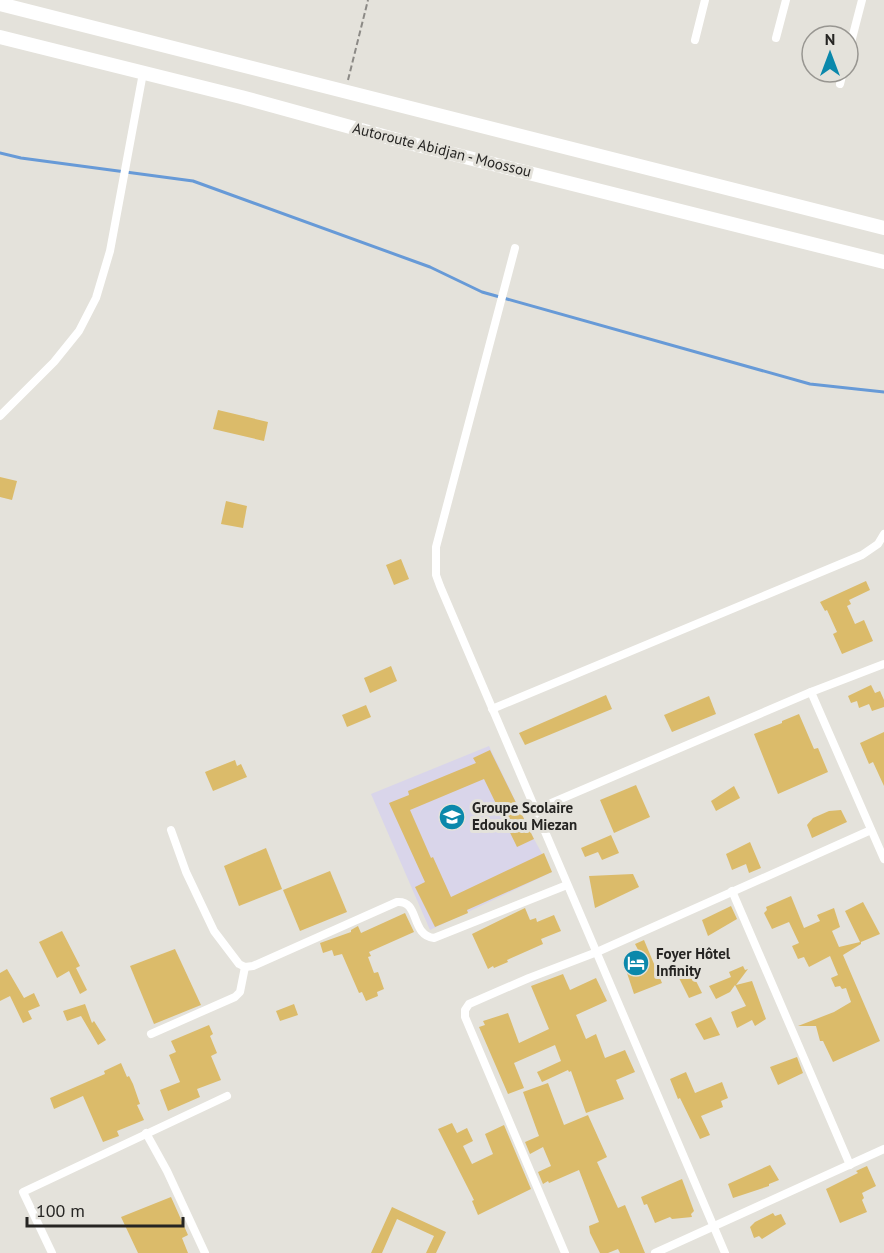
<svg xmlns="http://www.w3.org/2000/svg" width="884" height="1253" font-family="'PT Sans',sans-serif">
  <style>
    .education { fill: #d9d5ea }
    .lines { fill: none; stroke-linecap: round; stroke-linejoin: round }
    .stream { stroke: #679ad7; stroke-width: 3 }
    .building { fill: #dbbb6a }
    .path { stroke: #8c8a86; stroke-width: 2; stroke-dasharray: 6 3; stroke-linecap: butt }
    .minor { stroke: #fff; stroke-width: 8 }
    .trunk { stroke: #fff; stroke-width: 14 }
    .labels { text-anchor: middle; stroke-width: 6; stroke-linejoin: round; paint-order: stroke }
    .street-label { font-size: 15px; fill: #262523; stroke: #e4e2db }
    .poi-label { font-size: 15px; font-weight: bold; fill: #262523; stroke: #e4e2db; text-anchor: start }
  </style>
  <rect width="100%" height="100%" fill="#e4e2db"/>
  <path class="education" d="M489,746L534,839L552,872L430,930L371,794Z"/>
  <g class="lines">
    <path class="stream" d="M0,153L21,158L193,181L430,267L482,292L810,384L884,392"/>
  </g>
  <g class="building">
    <path d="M218,410L268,422L264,441L213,429Z"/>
    <path d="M0,477L17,481L12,500L0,497Z"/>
    <path d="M226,501L247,506L243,528L221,524Z"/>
    <path d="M401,559L409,579L394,585L386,565Z"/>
    <path d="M866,581L870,590L849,600L851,604L847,606L855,624L864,620L873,641L842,654L833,634L837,632L827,610L825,611L820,602Z"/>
    <path d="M391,666L397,681L370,693L364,678Z"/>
    <path d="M871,685L875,693L880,691L884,700V707L872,711L869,704L859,708L857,701L851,703L848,696Z"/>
    <path d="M606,695L612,709L525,745L519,733Z"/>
    <path d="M709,696L716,714L672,732L664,715Z"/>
    <path d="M366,705L371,717L347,727L342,715Z"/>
    <path d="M799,714L814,749L818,748L828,772L778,794L754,734L782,723V721Z"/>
    <path d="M884,732V786L873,762L869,764L860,743Z"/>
    <path d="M490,750L534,839L517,847L484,779L410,810L431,858L433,857L451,897L544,853L552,872L467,910L468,913L435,927L415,887L425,882L389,803L409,795L408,791L476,763L473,758Z"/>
    <path d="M235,760L237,766L241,764L247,777L213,791L205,772Z"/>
    <path d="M636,785L650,817L614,833L600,800Z"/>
    <path d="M734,786L740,798L716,811L711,801Z"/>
    <path d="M841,810L847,822L812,838L807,825L813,818L829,811Z"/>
    <path d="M611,835L619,853L602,860L598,852L585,857L581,848Z"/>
    <path d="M750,842L761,868L749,873L746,864L732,870L726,854Z"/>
    <path d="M266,848L282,889L239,906L224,866Z"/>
    <path d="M330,871L347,912L300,931L283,890Z"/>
    <path d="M633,874L639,887L595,908L589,876Z"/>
    <path d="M791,896L804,928L820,921L817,915L834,908L840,927L832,931L839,947L860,942L845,911L863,902L880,934L861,942V944L843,955L880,1041L833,1062L823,1041H820L816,1026H798L834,1012L851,1002L846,988L842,989L840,986L835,987L831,978L838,975L830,956L809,967L804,957L798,959L792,946L799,943L789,922L772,929L764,913L767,910L766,907Z"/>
    <path d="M731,906L737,919L708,936L702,920Z"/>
    <path d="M525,908L530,920L536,918L537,922L554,915L561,931L541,939L543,944L507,960L508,962L494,968L493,966L488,969L472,934Z"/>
    <path d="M405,913L414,932L369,952L371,956L368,957L374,973L378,972L384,989L377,992L378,996L366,1001L362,992L359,993L342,954L334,956L332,950L323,953L320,943L351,932V930L358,926L361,933Z"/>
    <path d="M62,931L80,966L76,968L87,990L80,994L69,971L57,978L39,942Z"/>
    <path d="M644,940L662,983L634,994L627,973L646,965L635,944Z"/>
    <path d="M175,949L201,1005L154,1024L130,966Z"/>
    <path d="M743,966L745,970L748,969L736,985L752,981L766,1019L755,1026L752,1020L737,1028L731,1012L746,1006L735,985L730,992L716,999L709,986L731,977L729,972Z"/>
    <path d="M7,969L24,998L34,993L40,1006L28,1011L32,1019L23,1023L10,996L0,1001V973Z"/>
    <path d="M691,971L702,993L689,998L679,978Z"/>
    <path d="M563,974L570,990L596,978L607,1001L576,1015L586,1039L596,1034L605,1058L625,1050L635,1072L616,1080L624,1099L586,1113L571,1071L569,1072L568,1070L542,1082L537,1072L561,1061L555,1045L514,1063L524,1088L508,1094L479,1027L485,1025L483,1021L508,1013L519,1043L549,1029L531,986Z"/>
    <path d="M85,1004L92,1023L94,1021L106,1040L98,1045L81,1016L67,1021L63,1011Z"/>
    <path d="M294,1004L298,1015L280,1021L276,1011Z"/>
    <path d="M711,1017L720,1035L704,1040L695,1024Z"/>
    <path d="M209,1025L213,1034L210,1036L217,1053L211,1056L221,1080L197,1089L200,1097L168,1111L160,1090L180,1082L169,1055L176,1052L171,1041Z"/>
    <path d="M797,1057L803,1073L778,1085L770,1067Z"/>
    <path d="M121,1063L127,1077L129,1076L133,1084L140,1104L137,1105L144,1120L117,1131L119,1136L103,1142L83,1096L54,1109L50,1098L105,1074L104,1071Z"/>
    <path d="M686,1072L695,1093L722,1082L728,1098L721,1101L723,1107L701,1116L710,1135L700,1139L680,1098L678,1099L670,1079Z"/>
    <path d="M548,1083L564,1125L588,1115L607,1157L597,1162L618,1208L625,1205L645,1253H620L618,1249L608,1253H600L590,1233L589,1226L599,1222L579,1170L549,1183L548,1181L543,1184L538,1172L551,1166L543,1147L530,1154L525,1142L539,1136L523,1092Z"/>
    <path d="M452,1123L457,1133L467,1128L473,1141L463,1146L472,1164L493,1154L485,1134L504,1125L531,1189L478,1215L472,1201L474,1200L438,1129Z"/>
    <path d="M770,1165L779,1180L769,1184V1186L733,1198L728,1184Z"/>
    <path d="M867,1166L876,1186L862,1193L864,1198L862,1200L867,1212L840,1223L826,1189L858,1173L856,1171Z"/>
    <path d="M682,1179L694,1211L691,1214L692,1217L672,1219L670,1217L655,1223L647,1204L644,1205L641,1197Z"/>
    <path d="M171,1197L188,1235L182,1238L188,1253H138L121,1217Z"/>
    <path d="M392,1207L446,1232L436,1253H426L434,1236L397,1219L382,1253H371Z"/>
    <path d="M773,1213L775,1216L781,1214L786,1224L762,1239L759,1236L754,1238L750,1227L755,1222Z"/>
  </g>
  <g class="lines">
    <path class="path" d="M348,80L368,0"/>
    <g class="minor">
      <path d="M776,38L786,0"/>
      <path d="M695,40L705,0"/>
      <path d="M848,54L862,0"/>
      <path d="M840,84L843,72"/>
      <path d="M515,248L436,547V575L440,586L725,1253"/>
      <path d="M0,416L54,362L79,331L96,298L110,251L143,73"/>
      <path d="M811,692L884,859"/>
      <path d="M492,709L862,555L878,544L884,534"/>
      <path d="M535,810L811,692L884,664"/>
      <path d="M171,830L186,872L214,931L239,964L245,967L253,966L397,902C420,900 410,935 434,938L567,885"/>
      <path d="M732,891L850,1165"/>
      <path d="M151,1034L235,997L240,992L245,967"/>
      <path d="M146,1133L167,1171L205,1253"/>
      <path d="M52,1253L23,1192L227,1096"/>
      <path d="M565,1253L465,1017V1010L469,1004L529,978L597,952L871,830"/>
      <path d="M655,1253L884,1149"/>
    </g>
    <g class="trunk">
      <path d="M0,4L884,228"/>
      <path d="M0,37L241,97L405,142L884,262"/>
    </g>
  </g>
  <defs>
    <symbol id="school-disc" viewBox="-11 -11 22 22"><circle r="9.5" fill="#0b88ab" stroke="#e4e2db"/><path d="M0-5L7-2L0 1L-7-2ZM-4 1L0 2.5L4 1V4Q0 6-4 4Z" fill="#fff"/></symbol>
    <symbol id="hotel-disc" viewBox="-11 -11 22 22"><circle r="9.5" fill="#0b88ab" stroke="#e4e2db"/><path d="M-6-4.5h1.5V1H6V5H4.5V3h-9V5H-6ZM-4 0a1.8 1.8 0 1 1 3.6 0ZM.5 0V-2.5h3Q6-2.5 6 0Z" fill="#fff"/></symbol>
  </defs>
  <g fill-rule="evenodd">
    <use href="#school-disc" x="437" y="802" width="30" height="30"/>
    <use href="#hotel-disc" x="621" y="948" width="30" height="30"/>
  </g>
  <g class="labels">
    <g class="street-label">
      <text transform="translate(442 150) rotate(14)" y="5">Autoroute Abidjan - Moossou</text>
    </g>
    <g class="poi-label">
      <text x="472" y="813">Groupe Scolaire<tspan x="472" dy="17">Edoukou Miezan</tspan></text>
      <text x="656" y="959">Foyer Hôtel<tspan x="656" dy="17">Infinity</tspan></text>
    </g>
  </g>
  <g transform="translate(830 54)"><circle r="28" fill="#e4e2db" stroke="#989691" stroke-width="1.5"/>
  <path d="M0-4.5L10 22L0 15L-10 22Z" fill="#0b88ab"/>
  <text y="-9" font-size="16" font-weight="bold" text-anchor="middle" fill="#262523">N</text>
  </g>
  <path d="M27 1217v9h156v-9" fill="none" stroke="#262523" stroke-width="3"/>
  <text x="36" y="1217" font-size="18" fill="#262523" stroke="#e4e2db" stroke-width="4.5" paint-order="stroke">100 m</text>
</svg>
